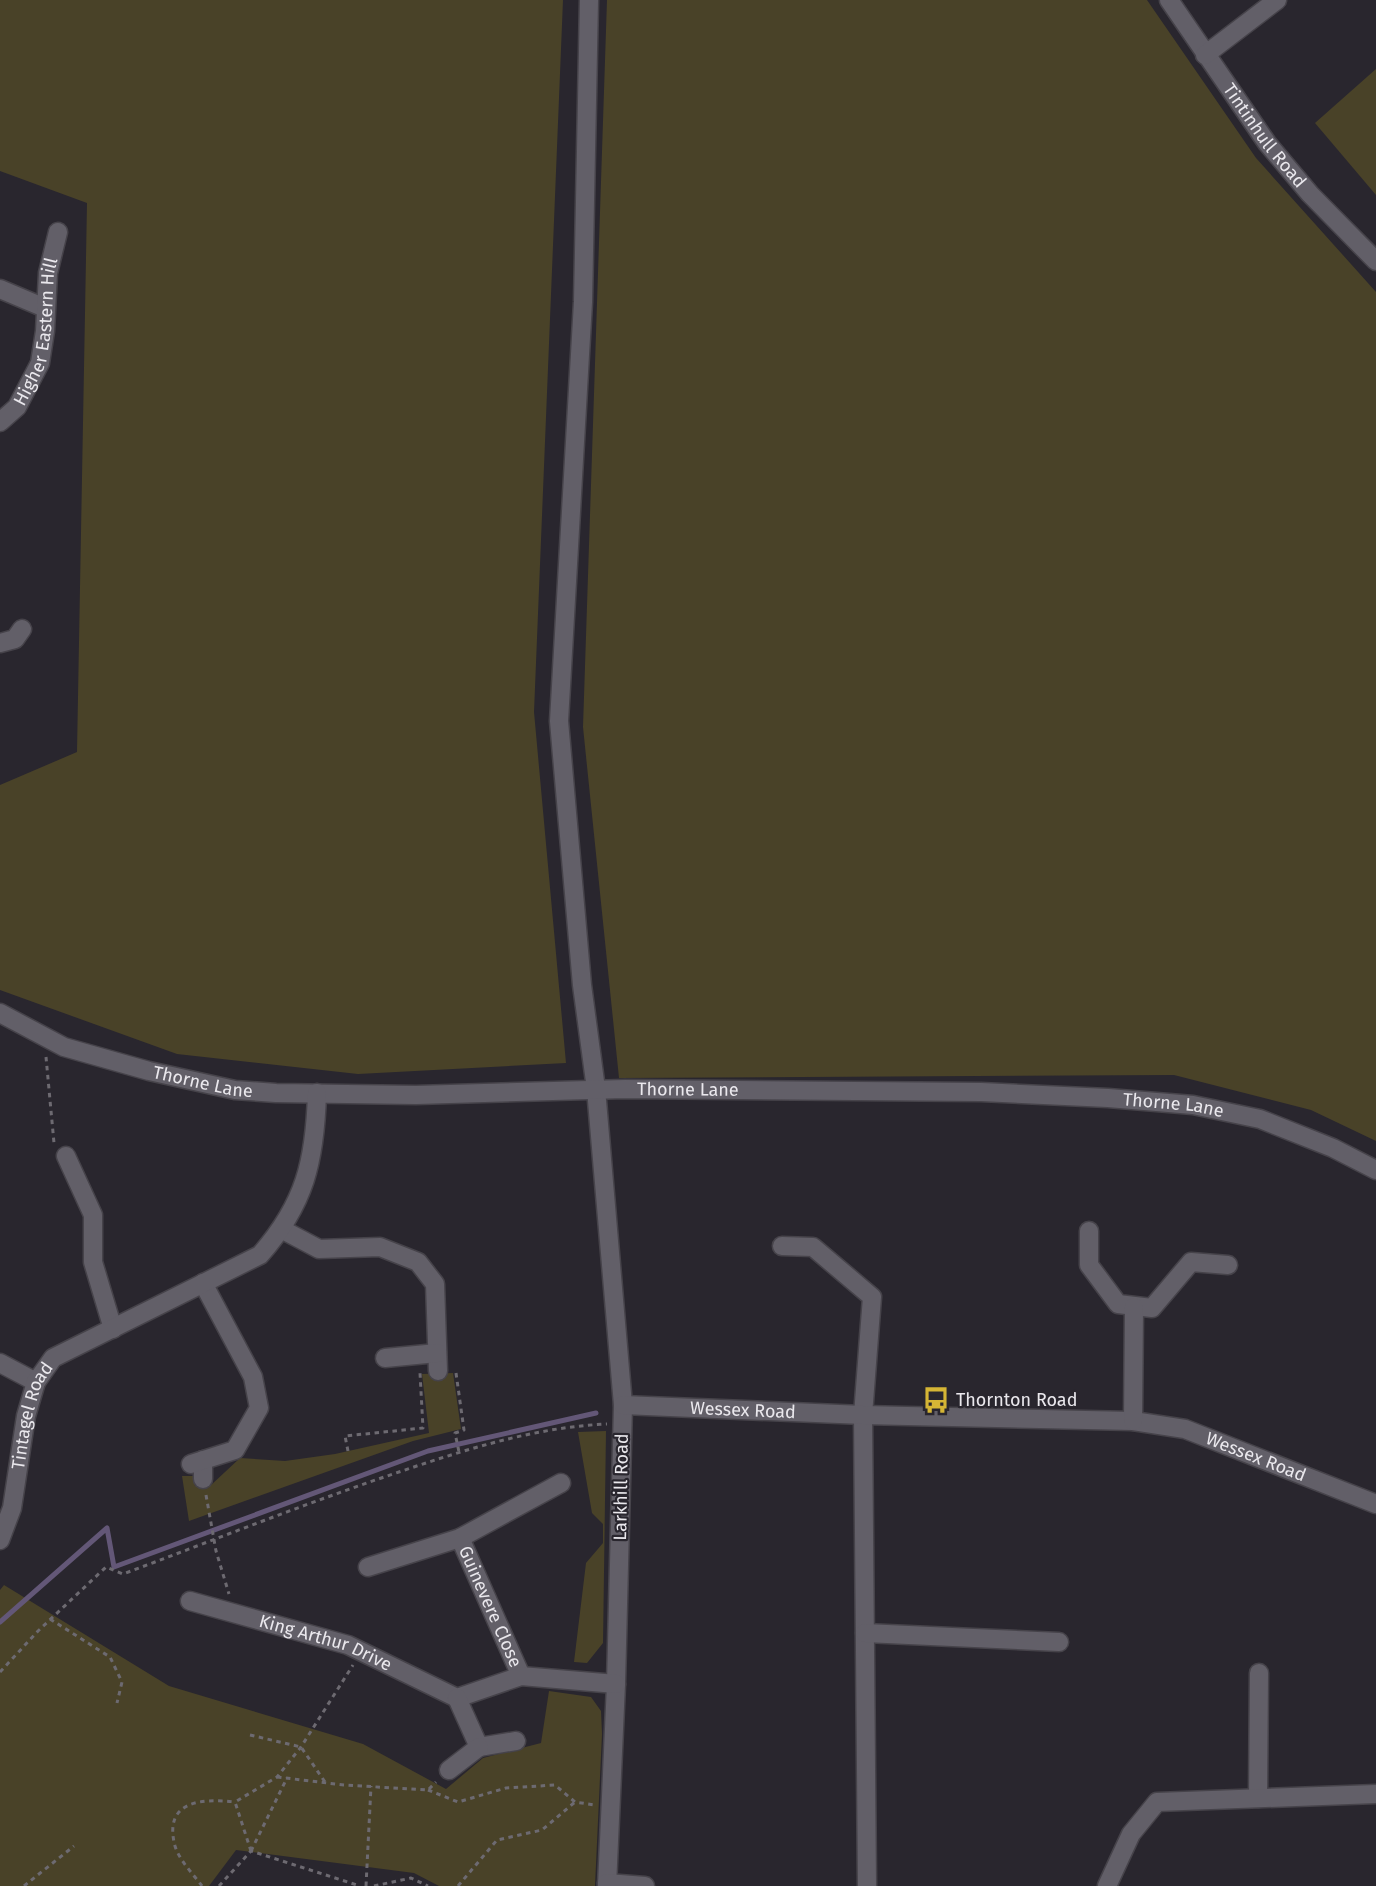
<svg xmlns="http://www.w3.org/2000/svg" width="1376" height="1886" font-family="'Fira Sans',sans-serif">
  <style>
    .green { fill: #494228 }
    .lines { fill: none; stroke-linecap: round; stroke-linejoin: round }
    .stream { stroke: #635777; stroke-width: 5 }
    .minor-casing { stroke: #46434a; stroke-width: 21 }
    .path { stroke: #6d6a71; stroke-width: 3; stroke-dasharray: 4.5 4.5; stroke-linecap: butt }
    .minor { stroke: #625f68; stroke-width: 18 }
    .labels { text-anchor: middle; stroke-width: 4.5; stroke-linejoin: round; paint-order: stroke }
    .street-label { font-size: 18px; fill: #eae8ed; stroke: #29262e }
    .poi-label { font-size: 18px; fill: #eae8ed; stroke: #29262e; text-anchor: start }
  </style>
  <rect width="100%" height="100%" fill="#29262e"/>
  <g class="green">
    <path d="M0,0H563L534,712L566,1063L358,1074L177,1054L0,990V785L77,752L87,203L0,171Z"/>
    <path d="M607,0H1147L1256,158L1376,292V1141L1311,1110L1174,1075L619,1078L583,727Z"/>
    <path d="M1376,69V195L1315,123Z"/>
    <path d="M453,1373L461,1429L413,1441L189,1521L182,1476H194L195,1486H210L240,1458L285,1461L335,1454L429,1433L422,1374Z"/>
    <path d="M606,1431L603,1643L587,1663L574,1662L586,1563L603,1543V1524L592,1513L578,1432Z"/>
    <path d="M4,1585L169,1686L363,1744L446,1789L483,1758L541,1743L549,1691L591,1697L601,1711L602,1734L595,1886H439L414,1873L236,1850L209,1886H0V1590Z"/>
  </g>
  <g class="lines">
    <path class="stream" d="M0,1622L107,1528L114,1567L428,1451L596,1413"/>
    <defs>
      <g id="minor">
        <path d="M589,0L583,302L559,721L582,985L596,1089L623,1405L616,1684L607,1886"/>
        <path id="s1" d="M1169,0L1267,143L1310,194L1376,261"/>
        <path d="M1205,55L1277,0"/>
        <path d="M0,289L45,308"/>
        <path id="s2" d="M0,422L17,407L40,363L45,331L48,273L58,232"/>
        <path d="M0,643L15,639L22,629"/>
        <path id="s3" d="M0,1013L64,1047L149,1071L235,1090L276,1093L416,1095L625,1089L981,1092L1108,1098L1193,1105L1260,1119L1333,1148L1376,1170"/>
        <path d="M66,1156L93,1215V1262L113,1329"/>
        <path d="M283,1230L319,1249L380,1247L418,1262L435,1284L438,1371"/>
        <path d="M1089,1231V1265L1118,1304L1152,1308L1191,1262L1228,1265"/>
        <path d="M782,1246L813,1247L872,1297L863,1415L867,1886"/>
        <path d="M385,1358L437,1353"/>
        <path d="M0,1363L36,1382"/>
        <path id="s4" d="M623,1405L863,1415L1133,1421L1185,1429L1376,1504"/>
        <path d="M1133,1421L1134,1307"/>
        <path d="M203,1460V1479"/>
        <path d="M191,1464L235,1450L259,1408L253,1377L203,1283"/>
        <path id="s5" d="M460,1538L521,1676"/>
        <path id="s6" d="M0,1540L12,1508L26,1416L36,1382L53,1358L260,1255C305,1204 315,1161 317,1093"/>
        <path d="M368,1567L460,1538L561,1483"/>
        <path id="s7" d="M190,1601L348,1645L457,1698L521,1676L616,1684"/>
        <path d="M865,1633L1059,1642"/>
        <path d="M457,1698L479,1747L516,1741"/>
        <path d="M449,1770L479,1747"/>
        <path d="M1258,1798L1259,1673"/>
        <path d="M607,1883L645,1886"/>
        <path d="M1107,1886L1131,1834L1157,1802L1376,1794"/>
      </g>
    </defs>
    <use href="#minor" class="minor-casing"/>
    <g class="path">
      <path d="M46,1057L54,1143"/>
      <path d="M456,1373L464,1430L455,1433L459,1452"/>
      <path d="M348,1451L345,1436L423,1428L420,1373"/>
      <path d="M206,1495L216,1551L229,1594"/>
      <path d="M50,1619L110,1657L122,1682L117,1703"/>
      <path d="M0,1672L38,1631L106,1567L123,1574C214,1540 304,1504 396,1473C464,1450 535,1427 607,1424"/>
      <path d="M250,1735L301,1747L325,1782"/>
      <path d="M277,1777L344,1785L428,1790L436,1782"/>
      <path d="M428,1790L458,1802L506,1788L555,1785L575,1802L595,1805"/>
      <path d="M251,1851L235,1802L277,1777L301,1747L353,1665"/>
      <path d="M251,1851L287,1778"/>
      <path d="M24,1886L74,1846"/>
      <path d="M202,1886C194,1875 179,1860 175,1846C163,1801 201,1798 235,1802"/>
      <path d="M219,1886L251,1851L360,1886"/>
      <path d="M366,1886L371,1786"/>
      <path d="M374,1886L411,1878L428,1886"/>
      <path d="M458,1886L497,1840L542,1830L575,1802"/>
    </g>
    <use href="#minor" class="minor"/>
  </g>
  <defs>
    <symbol id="bus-bare" viewBox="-9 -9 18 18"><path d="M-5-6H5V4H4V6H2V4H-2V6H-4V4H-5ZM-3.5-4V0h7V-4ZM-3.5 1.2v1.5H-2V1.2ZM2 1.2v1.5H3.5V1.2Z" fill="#d5b535" stroke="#29262e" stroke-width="2.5" paint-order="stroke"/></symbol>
  </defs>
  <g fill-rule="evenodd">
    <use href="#bus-bare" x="917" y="1381" width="38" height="38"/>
  </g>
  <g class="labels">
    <g class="street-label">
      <text dy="6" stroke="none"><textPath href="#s1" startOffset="166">Tintinhull Road</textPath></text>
      <text dy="6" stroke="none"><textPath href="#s2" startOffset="102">Higher Eastern Hill</textPath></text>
      <text dy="6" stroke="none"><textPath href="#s3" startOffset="216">Thorne Lane</textPath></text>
      <text dy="6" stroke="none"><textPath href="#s3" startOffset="702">Thorne Lane</textPath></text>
      <text dy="6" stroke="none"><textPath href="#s3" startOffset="1188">Thorne Lane</textPath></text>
      <text dy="6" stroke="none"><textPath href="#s4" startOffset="120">Wessex Road</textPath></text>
      <text dy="6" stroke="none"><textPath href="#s6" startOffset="129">Tintagel Road</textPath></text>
      <text dy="6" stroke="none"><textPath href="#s4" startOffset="639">Wessex Road</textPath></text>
      <text transform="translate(621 1487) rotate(-89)" y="6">Larkhill Road</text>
      <text dy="6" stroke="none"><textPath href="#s5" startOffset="75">Guinevere Close</textPath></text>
      <text dy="6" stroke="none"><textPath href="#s7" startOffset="142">King Arthur Drive</textPath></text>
    </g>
    <g class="poi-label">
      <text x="956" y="1406">Thornton Road</text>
    </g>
  </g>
</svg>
